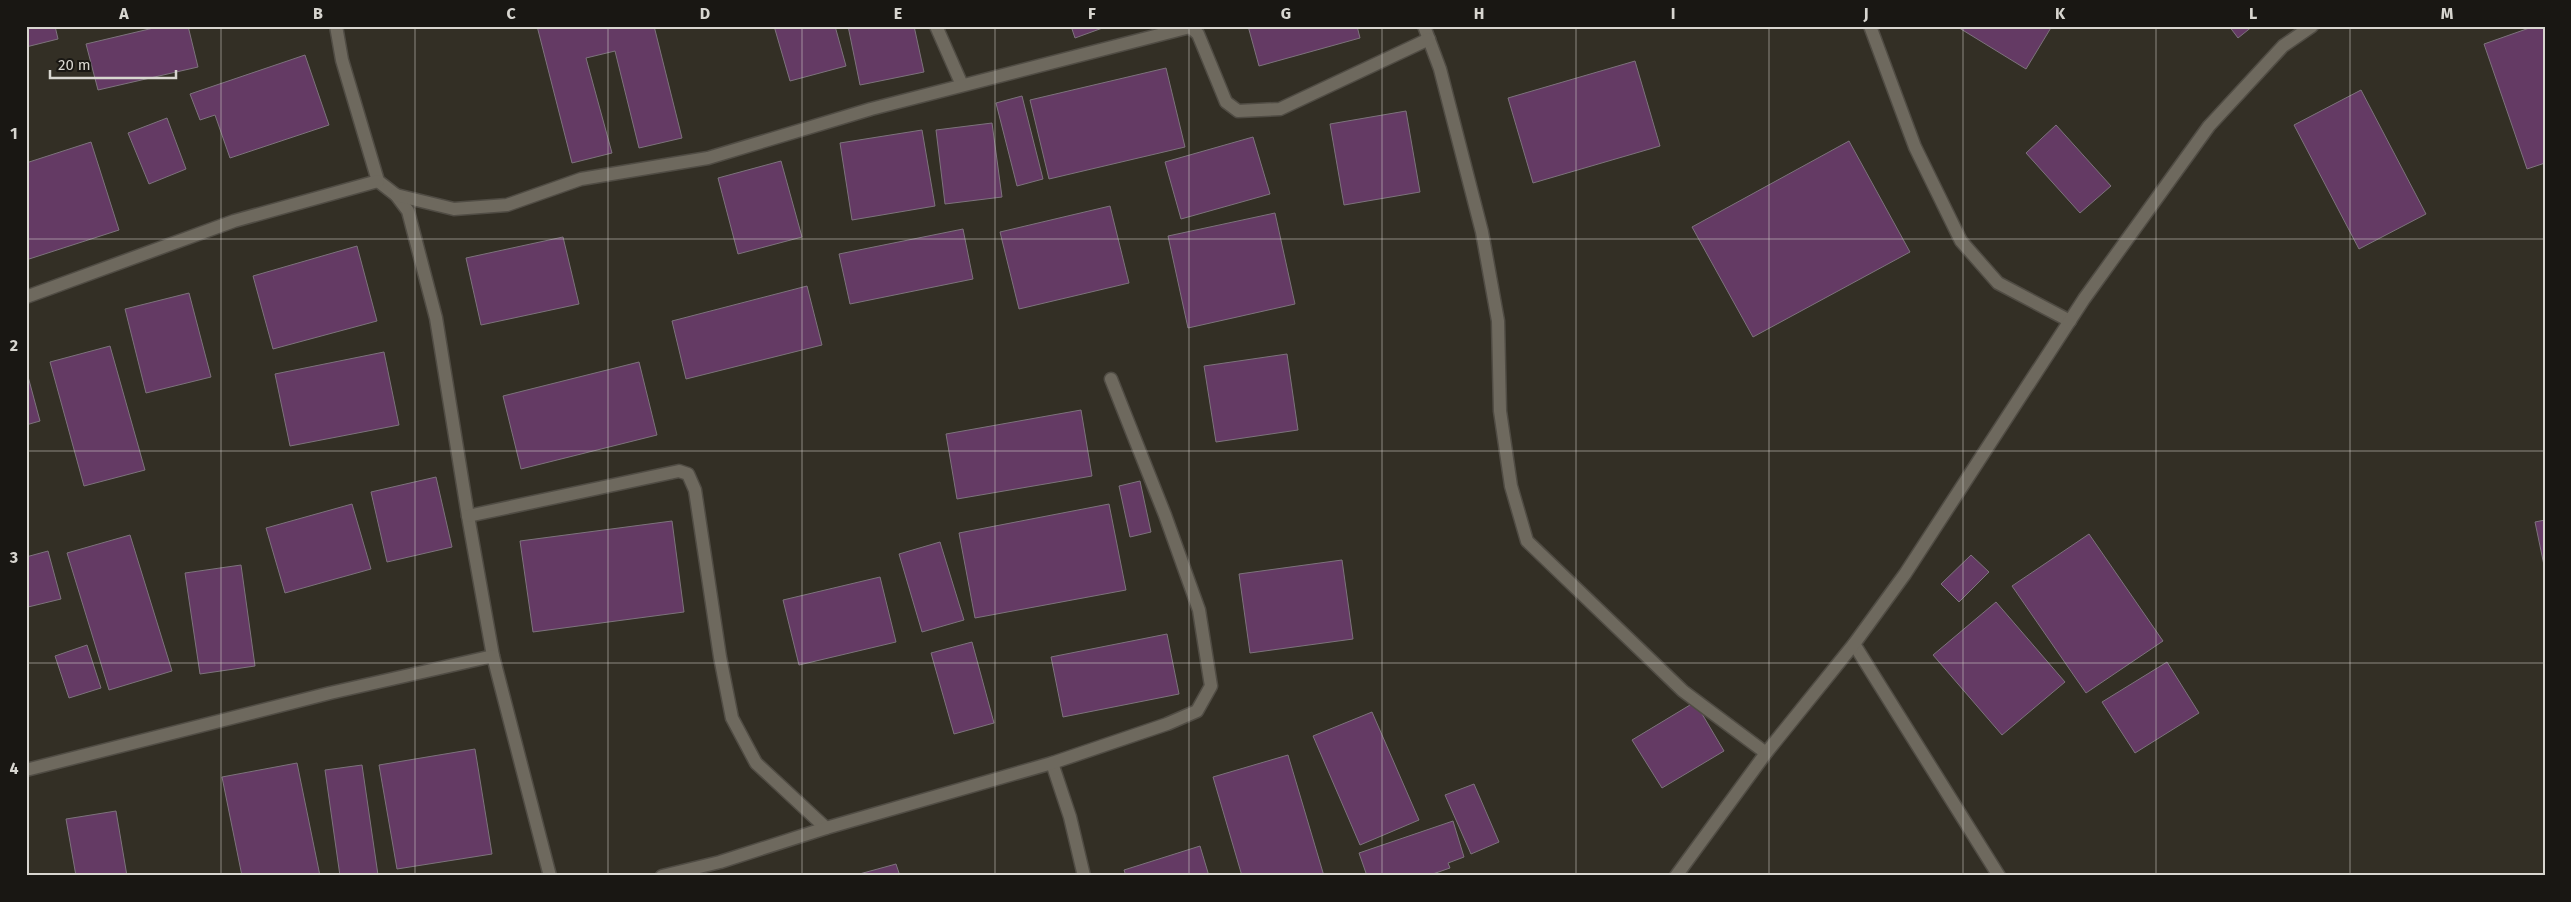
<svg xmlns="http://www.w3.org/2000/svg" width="2571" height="902" font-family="'Fira Sans',sans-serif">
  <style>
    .building { fill: #643a64; stroke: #7d737c }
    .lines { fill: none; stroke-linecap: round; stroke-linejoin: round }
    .minor-casing { stroke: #504c44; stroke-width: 15 }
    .minor { stroke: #6e695e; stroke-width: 12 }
    .grid { fill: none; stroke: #d8d6d0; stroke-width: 1; stroke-opacity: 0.55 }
    .neatline { fill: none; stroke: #d8d6d0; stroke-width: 2 }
    .grid-label { font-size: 16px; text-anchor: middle; font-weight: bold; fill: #d8d6d0 }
  </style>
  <rect width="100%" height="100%" fill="#332f25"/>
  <g class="building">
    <path d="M26,26H55L58,39L26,47Z"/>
    <path d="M162,26H188L198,67L98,90L86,44Z"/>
    <path d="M537,26H654L682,138L639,148L615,51L586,58L612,153L572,163Z"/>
    <path d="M774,26H835L846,66L790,81Z"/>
    <path d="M848,26H914L924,72L860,85Z"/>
    <path d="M1071,26H1108L1075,38Z"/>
    <path d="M1248,26H1357L1360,38L1259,66Z"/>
    <path d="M1956,26H2052L2026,69Z"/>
    <path d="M2229,26H2253L2238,38Z"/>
    <path d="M2535,26H2545V163L2527,169L2484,44Z"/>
    <path d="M305,55L329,125L230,158L215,115L200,120L190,94Z"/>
    <path d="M1635,61L1660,146L1533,183L1508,98Z"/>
    <path d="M1166,68L1185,147L1049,179L1030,100Z"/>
    <path d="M2361,90L2426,214L2359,249L2294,125Z"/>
    <path d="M1022,96L1043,179L1017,186L996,103Z"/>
    <path d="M1406,111L1420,192L1344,205L1330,124Z"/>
    <path d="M167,118L186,169L149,184L128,133Z"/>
    <path d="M992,123L1002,197L945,204L936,130Z"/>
    <path d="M2056,125L2111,186L2080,213L2026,153Z"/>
    <path d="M922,130L935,206L852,220L840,143Z"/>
    <path d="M1253,137L1270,194L1181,219L1165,162Z"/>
    <path d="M1849,141L1910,252L1753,337L1692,227Z"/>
    <path d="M91,142L119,230L26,260V163Z"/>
    <path d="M781,161L802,237L738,254L718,178Z"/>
    <path d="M1110,206L1129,283L1019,309L1000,232Z"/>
    <path d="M1275,213L1295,304L1188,328L1168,236Z"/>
    <path d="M963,229L973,279L850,304L839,254Z"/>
    <path d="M563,237L579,304L481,325L466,258Z"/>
    <path d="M357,246L377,321L273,349L253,276Z"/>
    <path d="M807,286L822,345L686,379L672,321Z"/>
    <path d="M189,293L211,377L146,393L125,309Z"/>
    <path d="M110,346L145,470L84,486L50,362Z"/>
    <path d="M384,352L399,425L290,446L275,374Z"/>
    <path d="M1287,354L1298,430L1216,442L1204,366Z"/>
    <path d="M639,362L657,435L521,469L503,396Z"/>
    <path d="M26,369L40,421L26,425Z"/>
    <path d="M1081,410L1092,476L957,499L946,434Z"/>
    <path d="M436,477L452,547L387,562L371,492Z"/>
    <path d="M1140,481L1151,532L1130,537L1119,486Z"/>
    <path d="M352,504L371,569L285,593L266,528Z"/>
    <path d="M1109,504L1126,590L975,618L959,533Z"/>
    <path d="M2545,520V570L2535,522Z"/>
    <path d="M672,521L684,612L533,632L520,541Z"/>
    <path d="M2089,534L2163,641L2086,693L2012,586Z"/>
    <path d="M130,535L172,671L109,690L67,553Z"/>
    <path d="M940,542L964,620L922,632L899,554Z"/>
    <path d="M48,551L61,599L28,607L26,557Z"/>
    <path d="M1971,555L1989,572L1959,602L1941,584Z"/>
    <path d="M1342,560L1353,639L1250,653L1239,574Z"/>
    <path d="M241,565L255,666L200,674L185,573Z"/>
    <path d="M880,577L896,642L799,665L783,600Z"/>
    <path d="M1996,602L2065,682L2002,735L1933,655Z"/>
    <path d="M1167,634L1179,694L1063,717L1051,657Z"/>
    <path d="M972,642L994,723L954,734L931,653Z"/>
    <path d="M87,645L101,688L69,698L55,656Z"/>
    <path d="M2167,662L2199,713L2135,753L2102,702Z"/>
    <path d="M1695,702L1724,751L1662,788L1632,740Z"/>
    <path d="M1372,712L1419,820L1360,845L1313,736Z"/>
    <path d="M475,749L492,854L397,869L379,765Z"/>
    <path d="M1288,755L1324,876H1242L1213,777Z"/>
    <path d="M297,763L320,876H242L222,777Z"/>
    <path d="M362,765L378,875L340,876L325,770Z"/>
    <path d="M1474,784L1499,842L1471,854L1445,795Z"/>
    <path d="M116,811L127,876H76L66,819Z"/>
    <path d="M1453,821L1464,857L1448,863L1450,868L1427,876H1367L1359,853Z"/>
    <path d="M1200,846L1209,876H1126L1124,870Z"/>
    <path d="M896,864L900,876H852Z"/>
  </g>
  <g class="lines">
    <defs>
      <g id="minor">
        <path d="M336,26L342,60L378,181L396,195L408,211L436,318L468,516L493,656L550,876"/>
        <path d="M936,26L962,85"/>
        <path d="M1424,26L1440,69L1482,232L1498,321L1500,411L1511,486L1527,541L1683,691L1766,753"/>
        <path d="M1870,26L1915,147L1961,241L1998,283L2070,321"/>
        <path d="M396,195L454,209L507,205L581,179L708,158L871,109L1190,27L1198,34L1226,102L1238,111L1280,109L1429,39"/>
        <path d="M26,297L234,221L378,181"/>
        <path d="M468,516L679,471L688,474L695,490L720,657L732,718L756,763L826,828"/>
        <path d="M1854,644L1999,876"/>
        <path d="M1052,763L1070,817L1084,876"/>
        <path d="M26,770L330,693L493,656"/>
        <path d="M662,876L720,862L826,828L1052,763L1167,724L1197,711L1211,686L1199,610L1165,515L1111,379"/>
        <path d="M1676,876L1766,753L1854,644L1905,574L2084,299L2209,126L2283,46L2312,26"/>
      </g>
    </defs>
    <use href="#minor" class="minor-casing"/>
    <use href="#minor" class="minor"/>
  </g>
  <path class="grid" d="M221,26V876M415,26V876M608,26V876M802,26V876M995,26V876M1189,26V876M1382,26V876M1576,26V876M1769,26V876M1963,26V876M2156,26V876M2350,26V876M26,239H2545M26,451H2545M26,663H2545"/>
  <rect width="2571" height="902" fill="none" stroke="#191713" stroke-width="55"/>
  <path d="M50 70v8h126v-8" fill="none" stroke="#d8d6d0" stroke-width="2.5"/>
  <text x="58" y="70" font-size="15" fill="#d8d6d0" stroke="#191713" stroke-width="4" paint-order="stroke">20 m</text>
  <rect x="28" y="28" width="2516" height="846" class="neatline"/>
  <g class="grid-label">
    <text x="124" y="19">A</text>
    <text x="318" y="19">B</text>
    <text x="511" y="19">C</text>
    <text x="705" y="19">D</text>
    <text x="898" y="19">E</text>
    <text x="1092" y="19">F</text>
    <text x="1286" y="19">G</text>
    <text x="1479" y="19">H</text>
    <text x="1673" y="19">I</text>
    <text x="1866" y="19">J</text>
    <text x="2060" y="19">K</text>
    <text x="2253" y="19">L</text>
    <text x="2447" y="19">M</text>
    <text x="14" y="139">1</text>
    <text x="14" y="351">2</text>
    <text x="14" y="563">3</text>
    <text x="14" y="774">4</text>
  </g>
</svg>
